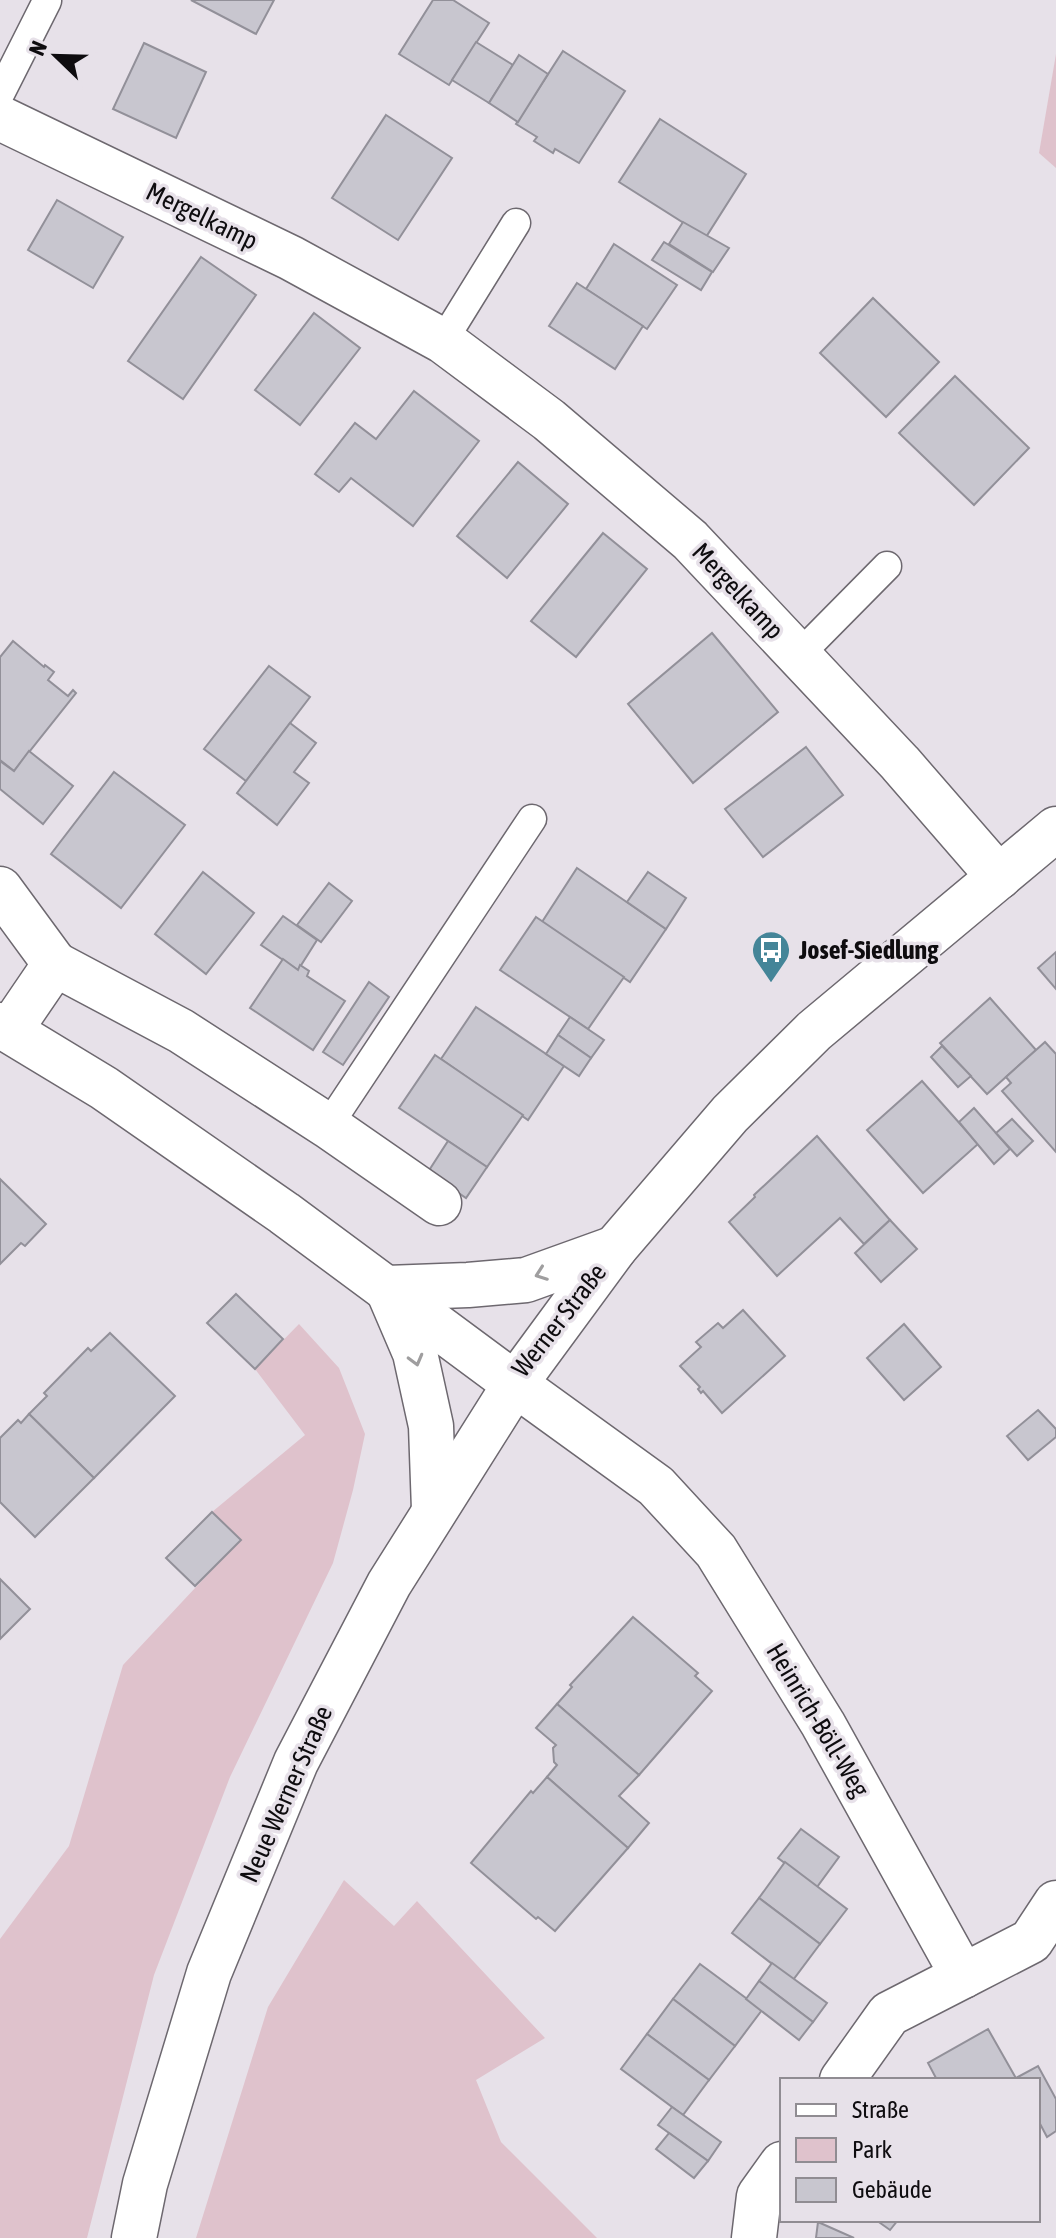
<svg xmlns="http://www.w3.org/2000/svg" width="1056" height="2238" font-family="'Asap Condensed',sans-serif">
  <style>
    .green { fill: #dfc2cc }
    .building { fill: #c8c6cf; stroke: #929099; stroke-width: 2 }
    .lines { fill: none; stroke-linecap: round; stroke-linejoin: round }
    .service-casing { stroke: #6d686f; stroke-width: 31 }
    .minor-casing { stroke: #6d686f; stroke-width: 47 }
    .tertiary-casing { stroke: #6d686f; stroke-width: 47 }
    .secondary-casing { stroke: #6d686f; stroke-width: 47 }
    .service { stroke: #fff; stroke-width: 28 }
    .minor { stroke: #fff; stroke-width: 44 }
    .tertiary { stroke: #fff; stroke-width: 44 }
    .secondary { stroke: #fff; stroke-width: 44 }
    .oneway { stroke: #9f9e9f }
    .labels { text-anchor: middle; stroke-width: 7; stroke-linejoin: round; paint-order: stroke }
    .street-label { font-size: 26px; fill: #0e0c0f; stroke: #e7e1e9 }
    .poi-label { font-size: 26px; font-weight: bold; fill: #0e0c0f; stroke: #e7e1e9; text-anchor: start }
  </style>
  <rect width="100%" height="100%" fill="#e7e1e9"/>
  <g class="green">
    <path d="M1056,54V168L1039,153Z"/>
    <path d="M299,1324L339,1368L365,1434L353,1490L333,1563L230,1777L154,1975L87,2238H0V1939L69,1846L123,1665L240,1540L212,1512L305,1435L255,1369Z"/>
    <path d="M344,1880L394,1926L417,1901L545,2038L476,2080L501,2142L597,2238H196L268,2007Z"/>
  </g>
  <g class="building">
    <path d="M191,0H274L256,34Z"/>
    <path d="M433,0H453L489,23L449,85L399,54Z"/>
    <path d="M476,42L513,65L489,103L452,80Z"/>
    <path d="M144,43L206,72L176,138L113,109Z"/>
    <path d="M563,51L625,91L579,163L555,149L553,153L534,141L537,137L516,124Z"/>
    <path d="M519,55L548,74L518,122L489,103Z"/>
    <path d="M386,115L452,158L398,240L332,198Z"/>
    <path d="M660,119L746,174L706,237L619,182Z"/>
    <path d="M57,200L123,237L93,288L28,250Z"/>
    <path d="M683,222L729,248L713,272L669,244Z"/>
    <path d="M664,242L712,272L701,290L652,260Z"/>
    <path d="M614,244L677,285L647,329L586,289Z"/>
    <path d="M201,257L256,295L183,399L128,361Z"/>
    <path d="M577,283L643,326L615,369L549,326Z"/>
    <path d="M873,298L939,362L886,417L820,353Z"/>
    <path d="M314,313L360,348L300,425L255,390Z"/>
    <path d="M955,376L1029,448L974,505L899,433Z"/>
    <path d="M414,391L479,441L413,526L351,478L339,492L315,474L355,423L376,439Z"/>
    <path d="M518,462L568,504L507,578L457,536Z"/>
    <path d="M603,533L647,569L576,657L531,621Z"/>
    <path d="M712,633L778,712L693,783L628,704Z"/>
    <path d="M13,641L44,667L45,665L54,672L48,680L68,696L73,690L76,693L14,771L0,760V657Z"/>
    <path d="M269,666L310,697L246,781L204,749Z"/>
    <path d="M290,723L316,743L294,772L309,783L277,825L237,793Z"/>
    <path d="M806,747L843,795L763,857L725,809Z"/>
    <path d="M29,751L73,786L43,824L0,789V761L14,771Z"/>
    <path d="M114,772L185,825L121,908L51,854Z"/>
    <path d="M577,868L666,929L630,982L542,922Z"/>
    <path d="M203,872L254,913L206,974L155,934Z"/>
    <path d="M648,872L686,898L666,929L627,902Z"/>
    <path d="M329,883L352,901L321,942L297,925Z"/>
    <path d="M283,916L317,940L298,970L261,945Z"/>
    <path d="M536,917L624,977L588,1029L500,970Z"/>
    <path d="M1056,952V989L1038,968Z"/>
    <path d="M283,959L298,970L300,965L309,971L307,976L345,1001L313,1050L250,1008Z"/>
    <path d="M369,982L389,997L343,1065L323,1052Z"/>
    <path d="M990,998L1036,1050L987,1094L940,1043Z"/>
    <path d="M476,1007L564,1066L528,1120L441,1059Z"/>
    <path d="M570,1017L604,1040L591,1058L558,1035Z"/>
    <path d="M558,1035L591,1058L579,1076L546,1054Z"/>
    <path d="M1045,1042L1056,1054V1152L1002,1091L1011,1083L1006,1077Z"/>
    <path d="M942,1046L971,1076L958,1087L931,1057Z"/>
    <path d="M435,1055L523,1115L487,1167L399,1108Z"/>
    <path d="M922,1081L978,1144L923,1193L867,1130Z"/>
    <path d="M974,1108L1010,1149L994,1164L959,1122Z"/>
    <path d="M1012,1119L1033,1141L1017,1156L996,1133Z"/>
    <path d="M817,1136L890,1220L864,1244L840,1218L777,1276L729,1222L755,1197L754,1195Z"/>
    <path d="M448,1141L487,1167L466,1198L428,1172Z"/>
    <path d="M0,1179L46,1224L25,1246L21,1243L0,1264Z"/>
    <path d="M890,1220L917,1249L881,1282L855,1253Z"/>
    <path d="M236,1294L283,1339L255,1369L207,1323Z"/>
    <path d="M743,1310L785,1356L722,1413L703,1391L701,1393L698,1389L700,1387L680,1366L701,1347L696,1342L718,1323L723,1328Z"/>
    <path d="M904,1324L941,1367L904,1400L867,1358Z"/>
    <path d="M110,1333L175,1396L94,1478L29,1414L47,1396L44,1393L88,1348L91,1351Z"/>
    <path d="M1038,1410L1056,1429V1437L1028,1460L1007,1436Z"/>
    <path d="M29,1414L94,1478L35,1537L0,1502V1438L18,1420L21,1423Z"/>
    <path d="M212,1512L241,1540L195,1586L166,1558Z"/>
    <path d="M0,1579L30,1609L0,1639Z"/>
    <path d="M633,1617L698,1673L695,1676L712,1691L639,1775L557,1704L572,1687L570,1685Z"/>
    <path d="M557,1704L639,1775L619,1796L649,1823L628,1848L547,1777L557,1765L554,1762L553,1748L556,1745L536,1728Z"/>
    <path d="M547,1777L628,1848L555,1931L538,1917L536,1919L471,1863L531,1791L533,1793Z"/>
    <path d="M801,1829L839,1857L817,1887L778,1858Z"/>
    <path d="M785,1862L847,1909L820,1944L759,1898Z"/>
    <path d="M759,1898L820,1944L793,1980L732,1933Z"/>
    <path d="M772,1963L827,2003L813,2022L759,1981Z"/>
    <path d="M700,1964L762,2010L735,2046L673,1999Z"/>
    <path d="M759,1981L813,2022L799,2040L746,1999Z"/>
    <path d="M673,1999L735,2046L709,2080L647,2034Z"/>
    <path d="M988,2029L1017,2080H937L928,2063Z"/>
    <path d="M647,2034L709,2080L683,2115L621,2069Z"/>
    <path d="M1038,2066L1056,2099V2131L1047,2137L1038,2120V2080L1016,2078Z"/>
    <path d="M672,2107L721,2142L708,2161L658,2125Z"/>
    <path d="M669,2133L708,2161L694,2178L656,2149Z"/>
    <path d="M876,2220H898L890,2230Z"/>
    <path d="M818,2222L854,2238H816Z"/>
  </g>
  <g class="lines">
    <defs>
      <g id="service">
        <path d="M0,94L47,1"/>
        <path d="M443,341L516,223"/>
        <path d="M799,655L887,566"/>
        <path d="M328,1126L532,819"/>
      </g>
      <g id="minor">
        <path d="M0,118L291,258L443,341L549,420L690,540L900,763L999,877"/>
        <path d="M0,889L55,964L10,1030"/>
        <path d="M55,964L181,1031L328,1126L439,1203"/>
        <path d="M515,1384L656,1486L716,1551L823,1724L963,1976L889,2014L842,2080"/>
        <path d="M963,1976L1031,1941L1056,1903"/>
        <path d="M754,2238L759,2196L782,2164"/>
      </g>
      <g id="tertiary">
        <path d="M0,1025L104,1088L284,1213L515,1384"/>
        <path d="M387,1288L468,1285L526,1280L615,1248"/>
        <path d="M388,1290L415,1353L431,1426L434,1510"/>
      </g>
      <path id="secondary" d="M134,2238L145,2184L209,1973L296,1762L389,1584L515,1384L615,1248L730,1114L814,1031L1056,829"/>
    </defs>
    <use href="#service" class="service-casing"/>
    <use href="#minor" class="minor-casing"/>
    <use href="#tertiary" class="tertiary-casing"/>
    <use href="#secondary" class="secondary-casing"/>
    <use href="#service" class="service"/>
    <use href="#minor" class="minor"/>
    <use href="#tertiary" class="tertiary"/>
    <use href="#secondary" class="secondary"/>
  </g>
  <defs><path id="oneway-chevron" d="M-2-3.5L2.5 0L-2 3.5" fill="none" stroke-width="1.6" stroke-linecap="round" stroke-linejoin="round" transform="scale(2)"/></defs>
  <g class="oneway">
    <use href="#oneway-chevron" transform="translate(541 1274) rotate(160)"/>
    <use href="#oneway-chevron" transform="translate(416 1360) rotate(75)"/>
  </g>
  <defs>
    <symbol id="bus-pin" viewBox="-11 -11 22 30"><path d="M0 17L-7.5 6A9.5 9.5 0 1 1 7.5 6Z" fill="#448598" stroke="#e7e1e9"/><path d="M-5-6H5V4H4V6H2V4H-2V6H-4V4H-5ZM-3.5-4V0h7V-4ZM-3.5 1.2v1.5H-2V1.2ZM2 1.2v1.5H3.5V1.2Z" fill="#fff"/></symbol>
  </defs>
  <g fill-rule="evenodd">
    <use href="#bus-pin" x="749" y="928" width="44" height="60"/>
  </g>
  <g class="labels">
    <g class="street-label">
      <text transform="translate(202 216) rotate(26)" y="9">Mergelkamp</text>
      <text transform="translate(738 591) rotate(47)" y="9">Mergelkamp</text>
      <text transform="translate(559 1320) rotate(-52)" y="9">Werner Straße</text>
      <text transform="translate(818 1720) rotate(59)" y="9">Heinrich-Böll-Weg</text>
      <text transform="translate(286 1794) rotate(-66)" y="9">Neue Werner Straße</text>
    </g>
    <g class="poi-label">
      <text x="799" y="959">Josef-Siedlung</text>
    </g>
  </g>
  <rect x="780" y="2078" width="260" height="144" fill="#e7e1e9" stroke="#908c92" stroke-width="2"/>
  <rect x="796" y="2104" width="40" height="12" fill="#ffffff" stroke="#908c92" stroke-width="2"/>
  <text x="852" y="2118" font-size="24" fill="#0e0c0f">Straße</text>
  <rect x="796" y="2138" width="40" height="24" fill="#dfc2cc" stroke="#908c92" stroke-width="2"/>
  <text x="852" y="2158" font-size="24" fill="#0e0c0f">Park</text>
  <rect x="796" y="2178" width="40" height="24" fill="#c8c6cf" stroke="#908c92" stroke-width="2"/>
  <text x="852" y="2198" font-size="24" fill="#0e0c0f">Gebäude</text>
  <g transform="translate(56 56) rotate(293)" stroke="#e7e1e9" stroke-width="6" paint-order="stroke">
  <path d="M0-6L14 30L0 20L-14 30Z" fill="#0e0c0f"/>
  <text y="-12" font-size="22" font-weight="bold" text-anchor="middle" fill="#0e0c0f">N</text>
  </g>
</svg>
